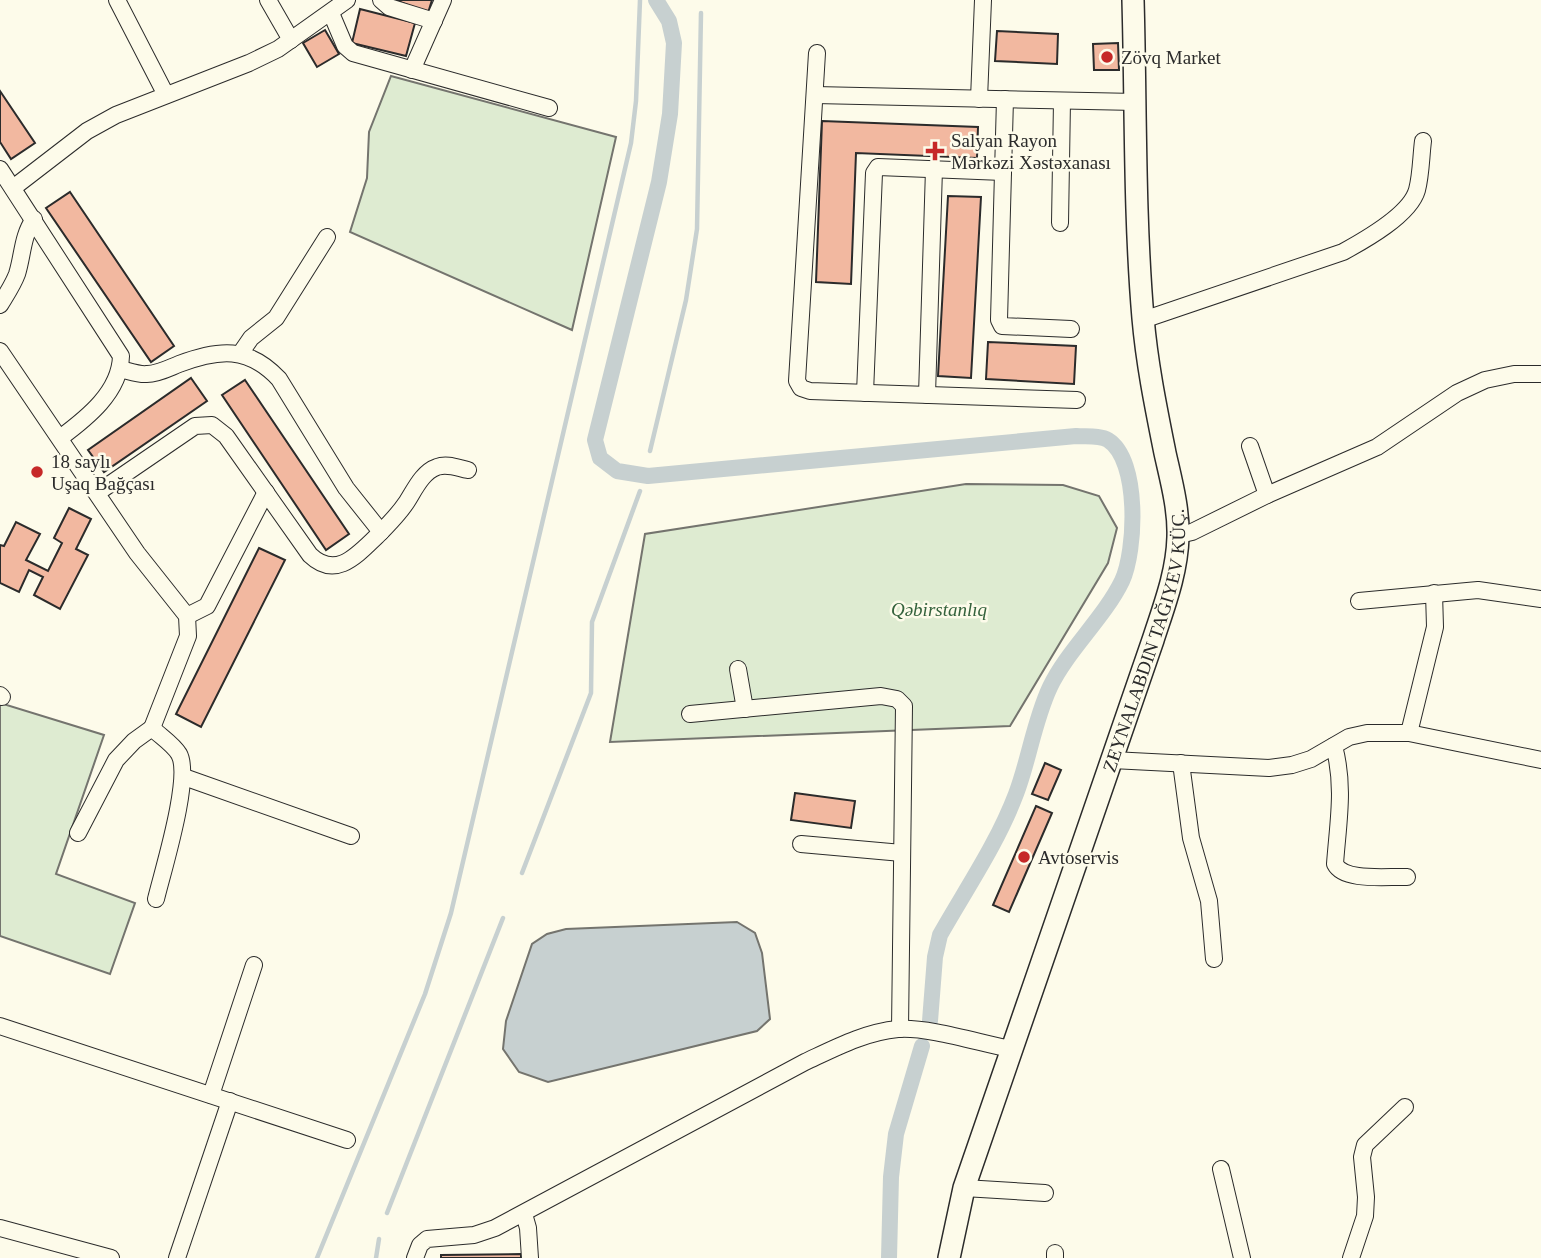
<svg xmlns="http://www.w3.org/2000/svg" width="1541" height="1258" font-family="Georgia,serif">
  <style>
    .green { fill: #deebd1; stroke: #74746e; stroke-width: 2 }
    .water { fill: #c7d0d0; stroke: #74746e; stroke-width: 2 }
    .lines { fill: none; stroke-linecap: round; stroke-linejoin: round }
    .stream { stroke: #c7d0d0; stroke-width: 4.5 }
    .canal { stroke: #c7d0d0; stroke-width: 16 }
    .building { fill: #f2b8a0; stroke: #2b2b2b; stroke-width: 2 }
    .minor-casing { stroke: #2b2b2b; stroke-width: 18 }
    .major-casing { stroke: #2b2b2b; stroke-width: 24 }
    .minor { stroke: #fdfbea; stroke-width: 16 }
    .major { stroke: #fdfbea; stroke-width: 21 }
    .poi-dot { fill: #c62828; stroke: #fdfbea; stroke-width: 2.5 }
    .labels { text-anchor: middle; stroke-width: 5; stroke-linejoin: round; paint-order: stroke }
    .poi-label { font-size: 19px; fill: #2b2b2b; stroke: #fdfbea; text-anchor: start }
    .park-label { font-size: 19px; font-style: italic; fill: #34623c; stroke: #fdfbea }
    .street-label { font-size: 19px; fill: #2b2b2b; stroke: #fdfbea }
  </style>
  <rect width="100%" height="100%" fill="#fdfbea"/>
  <g class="green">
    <path d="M391,76L616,137L572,330L350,232L367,178L369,132Z"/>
    <path d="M966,484L1063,485L1099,496L1117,528L1108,563L1010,726L610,742L645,534Z"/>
    <path d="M0,703L104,735L56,874L135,903L110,974L0,936Z"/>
  </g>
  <path class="water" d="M737,922L755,933L762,953L770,1019L757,1031L548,1082L519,1072L503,1049L506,1021L532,944L547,934L566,929Z"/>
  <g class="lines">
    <g class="stream">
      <path d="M650,451L686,300L697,229L701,13"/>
      <path d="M522,873L591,693L592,622L640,491"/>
      <path d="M387,1213L503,918"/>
      <path d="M317,1258L425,994L451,913L631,143L636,101L640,0"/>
      <path d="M376,1258L379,1239"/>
    </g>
    <g class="canal">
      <path d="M656,0L669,21L674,43L670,114L659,182L595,440L600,458L617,471L648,476L1076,436C1085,437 1100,435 1108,440C1140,460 1136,551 1122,581C1104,618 1067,651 1050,687C1034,721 1029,760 1016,794C997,844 966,889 940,935L935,957L930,1021"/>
      <path d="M889,1258L891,1177L896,1134L922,1046"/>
    </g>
  </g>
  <g class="building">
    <path d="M395,0H432L428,13Z"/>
    <path d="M360,9L415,23L406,56L352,43Z"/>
    <path d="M325,30L339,54L317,67L303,43Z"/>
    <path d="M997,31L1058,34L1057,64L995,61Z"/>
    <path d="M1118,43L1119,70H1094L1093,44Z"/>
    <path d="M0,91L35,143L11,159L0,142Z"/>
    <path d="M822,121L978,127L977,158L856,153L851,284L816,282Z"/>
    <path d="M70,192L174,346L151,362L46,208Z"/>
    <path d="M948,196L981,197L971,378L938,376Z"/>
    <path d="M988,342L1076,346L1074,384L986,379Z"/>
    <path d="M191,378L207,401L104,472L88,450Z"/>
    <path d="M245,380L349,534L326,550L222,395Z"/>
    <path d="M69,508L91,519L76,549L88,555L60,609L34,595L43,577L29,570L19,592L0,583V545L4,546L16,522L40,534L26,560L48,571L62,543L54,538Z"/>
    <path d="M259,548L285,560L201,727L176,714Z"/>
    <path d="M1045,763L1061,770L1048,800L1032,794Z"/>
    <path d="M795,793L855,801L851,828L791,820Z"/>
    <path d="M1036,806L1052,813L1009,912L993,905Z"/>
    <path d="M521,1254V1258H441V1255Z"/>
  </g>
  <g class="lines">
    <defs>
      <g id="minor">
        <path d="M117,0L166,95"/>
        <path d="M268,0L291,40"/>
        <path d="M381,0L389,7L434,21"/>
        <path d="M331,13L345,46L353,53L549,108"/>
        <path d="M817,53L797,381L801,388L810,391L1077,400"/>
        <path d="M412,70L443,0"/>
        <path d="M815,95L1136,102"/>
        <path d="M979,99L983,0"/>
        <path d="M1005,99L999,320L1002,326L1071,329"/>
        <path d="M0,169L121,356C120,392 87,418 60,438"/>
        <path d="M13,188L87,131L116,115L249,63L278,49L347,0"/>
        <path d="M1060,223L1062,101"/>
        <path d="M0,305C6,295 13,285 17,274C23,255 22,236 34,219"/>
        <path d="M1143,320L1343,252C1365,240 1410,215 1417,190C1421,175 1421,157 1423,141"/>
        <path d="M0,351L137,553L187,616L188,636L152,728"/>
        <path d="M240,354L251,338L276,318L327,237"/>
        <path d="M120,369C129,371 139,375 147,374C158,374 169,368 179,364C219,349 248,346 279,379L346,488L381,532"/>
        <path d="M865,393L874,173L878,167L1003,172"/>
        <path d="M927,395L934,169"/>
        <path d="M1250,446L1267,495"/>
        <path d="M97,493L195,426L212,425L226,436L310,555C336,580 357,555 377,536C387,526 398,515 406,503C414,491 422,472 437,467C447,463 458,468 468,470"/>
        <path d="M1179,535L1192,532L1267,495L1377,447L1457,393L1485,380L1514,374H1541"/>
        <path d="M1359,601L1478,590L1541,599"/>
        <path d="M187,616L207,606L266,492"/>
        <path d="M738,669L745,709"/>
        <path d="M0,695L2,697"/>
        <path d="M690,714L881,696L897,699L904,706L900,1029"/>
        <path d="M1409,733L1435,627L1434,593"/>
        <path d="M1334,746C1345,787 1338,822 1335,864C1344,882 1388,876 1407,877"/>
        <path d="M1112,760L1269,768L1292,765L1311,759L1349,737L1367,733H1409L1541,760"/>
        <path d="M1181,763L1191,838L1209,901L1214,959"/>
        <path d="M184,777L351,836"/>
        <path d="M78,833L116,760L134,741L152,728C160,736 173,744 179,754C192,777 163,870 156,899"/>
        <path d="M801,844L902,853"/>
        <path d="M0,1026L347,1140"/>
        <path d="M211,1095L254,965"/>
        <path d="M1221,1169L1242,1258"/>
        <path d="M964,1188L1045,1193"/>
        <path d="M524,1214L528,1228L530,1258"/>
        <path d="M0,1228L111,1258"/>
        <path d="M1055,1253V1258"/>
        <path d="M177,1258L230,1101"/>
        <path d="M415,1258L420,1245L427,1239L474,1235L495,1228L805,1062C835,1048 865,1032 898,1029C930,1027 979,1043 1011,1049"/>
        <path d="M1351,1258L1365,1216L1366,1197L1362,1157L1365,1145L1405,1107"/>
      </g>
      <g id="major">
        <path id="s1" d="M949,1258L964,1188L1153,640C1164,606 1177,573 1178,537C1179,509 1171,480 1165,453C1156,408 1147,364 1143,318C1134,212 1136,106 1133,0"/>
      </g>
    </defs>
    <use href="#minor" class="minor-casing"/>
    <use href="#major" class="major-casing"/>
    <use href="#minor" class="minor"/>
    <use href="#major" class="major"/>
  </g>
  <g class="poi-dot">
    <circle cx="1107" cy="57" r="7"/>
    <path d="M931.5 140.5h7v7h7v7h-7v7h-7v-7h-7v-7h7z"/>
    <circle cx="37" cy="472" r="7"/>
    <circle cx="1024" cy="857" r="7"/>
  </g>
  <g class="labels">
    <g class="poi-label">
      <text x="1121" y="64">Zövq Market</text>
      <text x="951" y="147">Salyan Rayon<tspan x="951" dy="22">Mərkəzi Xəstəxanası</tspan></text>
      <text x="51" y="468">18 saylı<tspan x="51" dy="22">Uşaq Bağçası</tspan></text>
      <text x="1038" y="864">Avtoservis</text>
    </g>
    <g class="park-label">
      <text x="939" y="616">Qəbirstanlıq</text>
    </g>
    <g class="street-label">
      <text dy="7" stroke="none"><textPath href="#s1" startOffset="649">ZEYNALABDIN TAĞIYEV KÜÇ.</textPath></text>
    </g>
  </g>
</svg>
